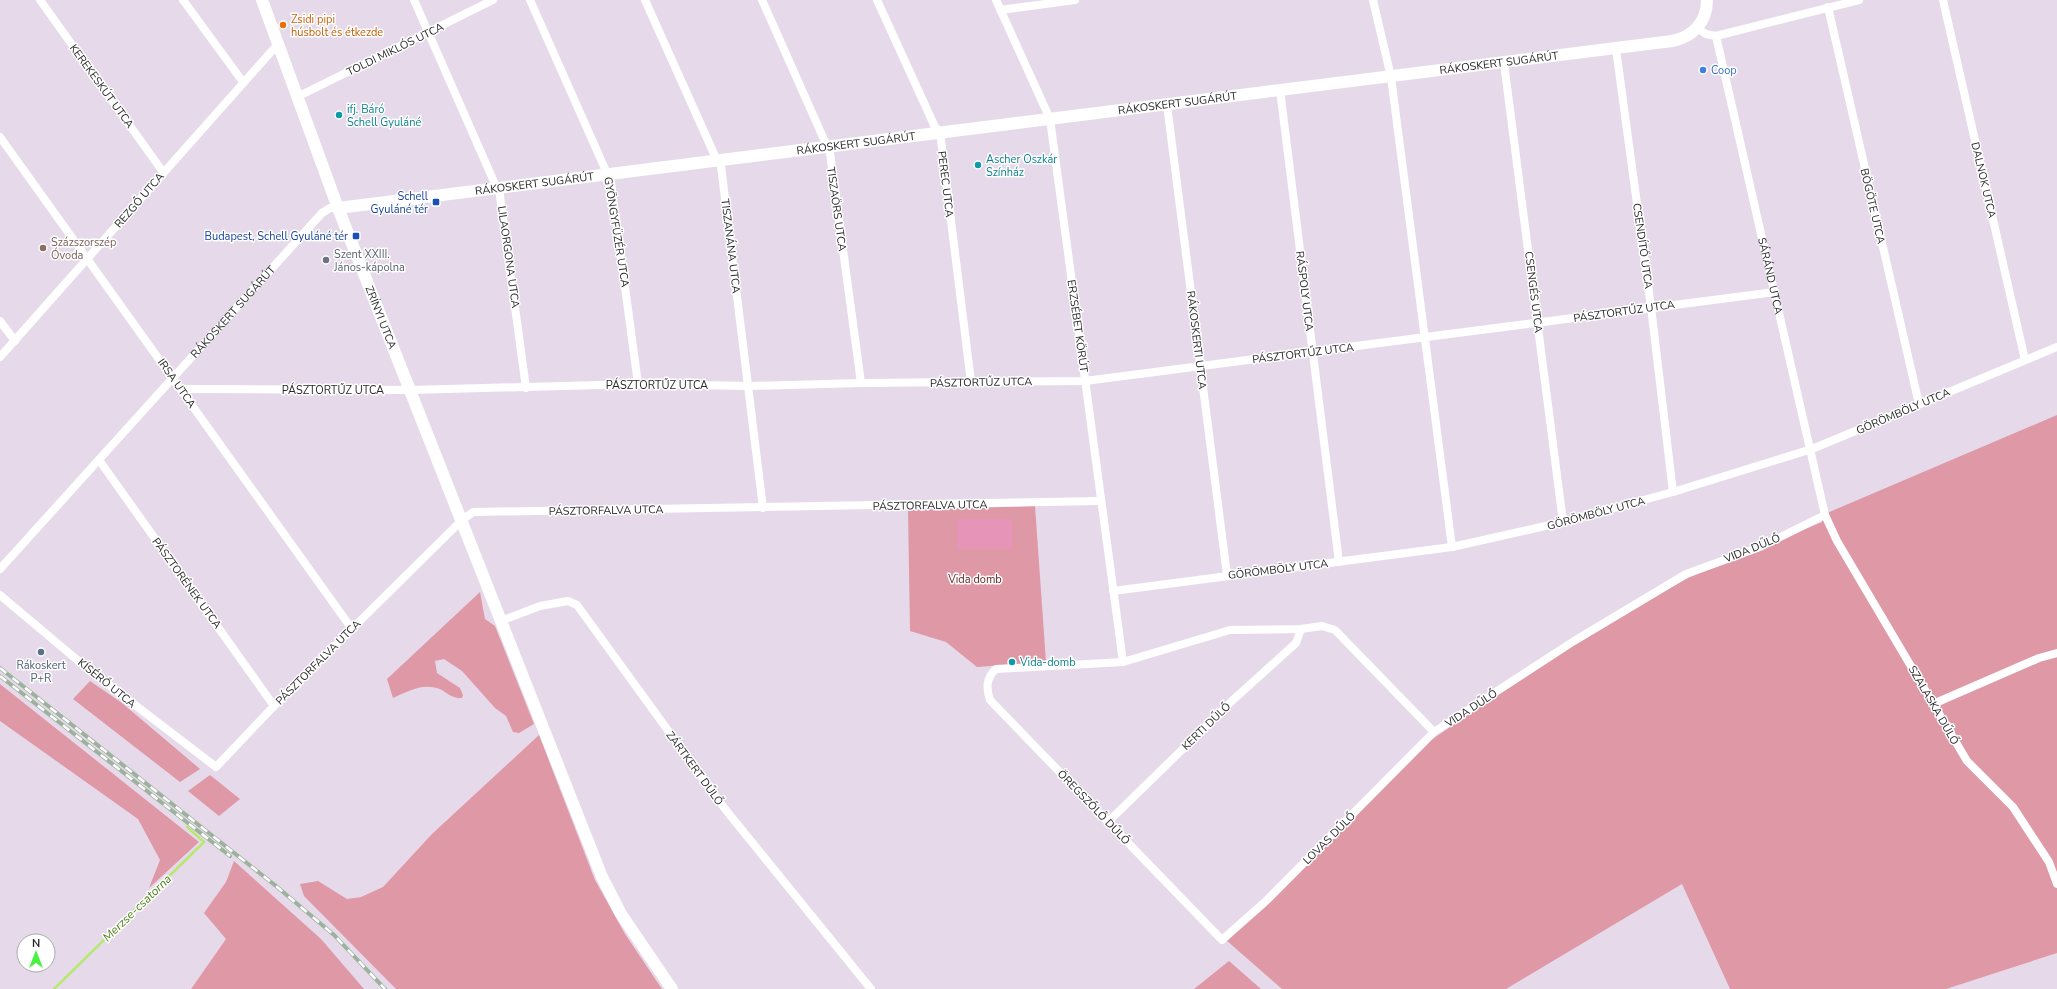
<svg xmlns="http://www.w3.org/2000/svg" width="2057" height="989" font-family="'Nunito Sans',sans-serif">
  <style>
    .green { fill: #df98a6 }
    .pitch { fill: #e694b7 }
    .lines { fill: none; stroke-linecap: round; stroke-linejoin: round }
    .stream { stroke: #b7e971; stroke-width: 2.5 }
    .street { stroke: #fff; stroke-width: 8 }
    .secondary { stroke: #fff; stroke-width: 12 }
    .rail-casing { stroke: #9db29d; stroke-width: 4 }
    .rail { stroke: #fff; stroke-width: 2.5; stroke-dasharray: 8; stroke-linecap: butt }
    .food-dot { fill: #e8710a; stroke: #fff; stroke-width: 1.5 }
    .shop-dot { fill: #3f7fe0; stroke: #fff; stroke-width: 1.5 }
    .culture-dot { fill: #0f9aa8; stroke: #fff; stroke-width: 1.5 }
    .transit-dot { fill: #1a4fb4; stroke: #fff; stroke-width: 1.5 }
    .education-dot { fill: #8d6e63; stroke: #fff; stroke-width: 1.5 }
    .worship-dot { fill: #6b7280; stroke: #fff; stroke-width: 1.5 }
    .service-dot { fill: #5c6f8a; stroke: #fff; stroke-width: 1.5 }
    .labels { text-anchor: middle; stroke-width: 3; stroke-linejoin: round; paint-order: stroke }
    .food-label { font-size: 11px; fill: #c56008; stroke: #fff; text-anchor: start }
    .street-label { font-size: 11px; fill: #282828; stroke: #fff }
    .shop-label { font-size: 11px; fill: #366cbe; stroke: #fff; text-anchor: start }
    .culture-label { font-size: 11px; fill: #0d838f; stroke: #fff; text-anchor: start }
    .transit-label { font-size: 11px; fill: #164399; stroke: #fff; text-anchor: end }
    .education-label { font-size: 11px; fill: #785e54; stroke: #fff; text-anchor: start }
    .worship-label { font-size: 11px; fill: #5b616d; stroke: #fff; text-anchor: start }
    .park-label { font-size: 11px; fill: #611c20; stroke: #fff }
    .service-label { font-size: 11px; fill: #4e5e75; stroke: #fff }
    .water-label { font-size: 12px; font-style: italic; fill: #497f13; stroke: #fff }
  </style>
  <rect width="100%" height="100%" fill="#e6daea"/>
  <g class="green">
    <path d="M2057,415V953L1946,989H1730L1682,884L1506,989H1282L1226,940L1431,740L1561,652L1574,641L1690,577L1822,522L1820,516Z"/>
    <path d="M1035,506L1046,662L977,667L946,642L910,631L908,510Z"/>
    <path d="M480,592L485,619L495,626L534,724L519,733L513,732L506,716L495,708L462,671L444,659L435,661L437,673L460,688L463,695L462,698C454,699 448,694 442,690C424,682 409,691 393,698L387,679Z"/>
    <path d="M90,681L122,703L200,769L180,782L73,699Z"/>
    <path d="M0,684L199,842L149,888L160,860L138,819L0,721Z"/>
    <path d="M539,735L595,880L625,934L662,989H396L304,896L300,884L318,881L347,899L361,897L383,887L432,834Z"/>
    <path d="M210,775L240,799L219,816L188,791Z"/>
    <path d="M234,861L321,939L364,989H191L226,939L204,913L226,882Z"/>
    <path d="M1229,961L1261,989H1194Z"/>
  </g>
  <rect class="pitch" x="957" y="519" width="55" height="30"/>
  <g class="lines">
    <path class="stream" d="M54,989L204,842L187,827"/>
    <g class="street">
      <path d="M40,0L163,172"/>
      <path d="M183,0L243,82"/>
      <path d="M414,0L495,184L499,189L526,388"/>
      <path d="M530,0L606,171L610,175L638,384"/>
      <path d="M645,0L715,156L721,166L763,508"/>
      <path d="M762,0L830,153L861,383"/>
      <path d="M877,0L935,127L940,132L971,382"/>
      <path d="M996,0L1050,119L1123,662"/>
      <path d="M1373,0L1391,77L1452,547"/>
      <path d="M1943,0L2025,360"/>
      <path d="M1828,7L1919,404"/>
      <path d="M1000,10L1075,0"/>
      <path d="M1697,28L1706,34L1716,36L1859,0"/>
      <path id="s1" d="M1716,36L1825,515L1837,541L1967,761L2013,807L2049,862L2057,884"/>
      <path d="M1616,49L1651,307L1673,492"/>
      <path d="M1504,63L1563,522"/>
      <path d="M1280,90L1339,562"/>
      <path d="M297,97L493,0"/>
      <path d="M1167,105L1227,575"/>
      <path d="M0,137L352,629"/>
      <path d="M0,321L15,341"/>
      <path d="M0,357L278,44"/>
      <path d="M181,389L410,390L638,384L749,386L861,383L1085,381L1775,292"/>
      <path d="M99,460L274,706"/>
      <path id="s2" d="M0,569L322,213L330,208H338"/>
      <path d="M1113,591L1452,547L1563,522L1673,492L1812,449L2057,347"/>
      <path d="M0,595L88,669L216,767L274,706L461,521L473,512L1100,501"/>
      <path d="M501,621L540,606L568,601L577,605L725,809L871,989"/>
      <path d="M1933,704L2039,658L2057,653"/>
      <path d="M1434,732L1335,630L1322,626L1301,629L1230,630L1123,662L996,669C986,678 986,688 990,700L1222,940L1266,901L1434,732L1574,641L1686,574L1760,547L1825,515"/>
      <path d="M1108,822L1233,700L1296,643L1301,629"/>
    </g>
    <g class="secondary">
      <path id="s3" d="M262,0L338,208L602,877L621,914L672,989"/>
      <path id="s4" d="M338,208L1672,41C1693,37 1707,22 1707,0"/>
    </g>
    <defs>
      <g id="rail">
        <path d="M0,668L276,886L334,935L385,989"/>
        <path d="M0,676L230,856"/>
      </g>
    </defs>
    <use href="#rail" class="rail-casing"/>
    <use href="#rail" class="rail"/>
  </g>
  <circle class="food-dot" cx="283" cy="25" r="4"/>
  <circle class="shop-dot" cx="1703" cy="70" r="4"/>
  <g class="culture-dot">
    <circle cx="339" cy="115" r="4"/>
    <circle cx="978" cy="165" r="4"/>
    <circle cx="1012" cy="662" r="4"/>
  </g>
  <g class="transit-dot">
    <rect x="432" y="198" width="8" height="8" rx="2"/>
    <rect x="352" y="232" width="8" height="8" rx="2"/>
  </g>
  <circle class="education-dot" cx="43" cy="248" r="4"/>
  <circle class="worship-dot" cx="326" cy="260" r="4"/>
  <circle class="service-dot" cx="41" cy="652" r="4"/>
  <g class="labels">
    <g class="food-label">
      <text x="291" y="23">Zsidi pipi<tspan x="291" dy="13">húsbolt és étkezde</tspan></text>
    </g>
    <g class="street-label">
      <text transform="translate(395 49) rotate(-26)" y="4">TOLDI MIKLÓS UTCA</text>
      <text dy="4" stroke="none"><textPath href="#s4" startOffset="1170">RÁKOSKERT SUGÁRÚT</textPath></text>
      <text transform="translate(102 86) rotate(54)" y="4">KEREKESKÚT UTCA</text>
      <text dy="4" stroke="none"><textPath href="#s4" startOffset="846">RÁKOSKERT SUGÁRÚT</textPath></text>
      <text dy="4" stroke="none"><textPath href="#s4" startOffset="522">RÁKOSKERT SUGÁRÚT</textPath></text>
      <text transform="translate(1984 180) rotate(77)" y="4">DALNOK UTCA</text>
      <text dy="4" stroke="none"><textPath href="#s4" startOffset="198">RÁKOSKERT SUGÁRÚT</textPath></text>
      <text transform="translate(946 184) rotate(83)" y="4">PEREC UTCA</text>
      <text transform="translate(139 200) rotate(-49)" y="4">REZGŐ UTCA</text>
      <text transform="translate(1873 206) rotate(77)" y="4">BÖGÖTE UTCA</text>
      <text transform="translate(837 209) rotate(82)" y="4">TISZAÖRS UTCA</text>
      <text transform="translate(617 232) rotate(81)" y="4">GYÖNGYFÜZÉR UTCA</text>
      <text transform="translate(731 246) rotate(83)" y="4">TISZANÁNA UTCA</text>
      <text transform="translate(1643 246) rotate(82)" y="4">CSENDÍTŐ UTCA</text>
      <text transform="translate(509 257) rotate(82)" y="4">LILAORGONA UTCA</text>
      <text dy="4" stroke="none"><textPath href="#s1" startOffset="246">SÁRÁND UTCA</textPath></text>
      <text transform="translate(1305 291) rotate(83)" y="4">RÁSPOLY UTCA</text>
      <text transform="translate(1534 292) rotate(83)" y="4">CSENGÉS UTCA</text>
      <text transform="translate(1624 311) rotate(-8)" y="4">PÁSZTORTŰZ UTCA</text>
      <text dy="4" stroke="none"><textPath href="#s2" startOffset="347">RÁKOSKERT SUGÁRÚT</textPath></text>
      <text dy="4" stroke="none"><textPath href="#s3" startOffset="339">ZRÍNYI UTCA</textPath></text>
      <text transform="translate(1078 326) rotate(82)" y="4">ERZSÉBET KÖRÚT</text>
      <text transform="translate(1197 340) rotate(83)" y="4">RÁKOSKERTI UTCA</text>
      <text transform="translate(1303 353) rotate(-7)" y="4">PÁSZTORTŰZ UTCA</text>
      <text transform="translate(981 382) rotate(-1)" y="4">PÁSZTORTŰZ UTCA</text>
      <text transform="translate(177 383) rotate(55)" y="4">IRSA UTCA</text>
      <text x="657" y="389">PÁSZTORTŰZ UTCA</text>
      <text x="333" y="394">PÁSZTORTŰZ UTCA</text>
      <text transform="translate(1903 411) rotate(-23)" y="4">GÖRÖMBÖLY UTCA</text>
      <text transform="translate(930 505) rotate(-1)" y="4">PÁSZTORFALVA UTCA</text>
      <text transform="translate(606 510) rotate(-1)" y="4">PÁSZTORFALVA UTCA</text>
      <text transform="translate(1596 513) rotate(-15)" y="4">GÖRÖMBÖLY UTCA</text>
      <text transform="translate(1752 548) rotate(-22)" y="4">VIDA DŰLŐ</text>
      <text transform="translate(1278 569) rotate(-7)" y="4">GÖRÖMBÖLY UTCA</text>
      <text transform="translate(187 583) rotate(54)" y="4">PÁSZTORÉNEK UTCA</text>
      <text transform="translate(318 662) rotate(-45)" y="4">PÁSZTORFALVA UTCA</text>
      <text transform="translate(107 683) rotate(39)" y="4">KÍSÉRŐ UTCA</text>
      <text transform="translate(1934 705) rotate(60)" y="4">SZALASKA DŰLŐ</text>
      <text transform="translate(1471 708) rotate(-33)" y="4">VIDA DŰLŐ</text>
      <text transform="translate(1206 726) rotate(-44)" y="4">KERTI DŰLŐ</text>
      <text transform="translate(695 768) rotate(54)" y="4">ZÁRTKERT DŰLŐ</text>
      <text transform="translate(1094 807) rotate(46)" y="4">ÖREGSZŐLŐ DŰLŐ</text>
      <text transform="translate(1329 838) rotate(-45)" y="4">LOVAS DŰLŐ</text>
    </g>
    <g class="shop-label">
      <text x="1711" y="74">Coop</text>
    </g>
    <g class="culture-label">
      <text x="347" y="113">ifj. Báró<tspan x="347" dy="13">Schell Gyuláné</tspan></text>
      <text x="986" y="163">Ascher Oszkár<tspan x="986" dy="13">Színház</tspan></text>
      <text x="1020" y="666">Vida-domb</text>
    </g>
    <g class="transit-label">
      <text x="428" y="200">Schell<tspan x="428" dy="13">Gyuláné tér</tspan></text>
      <text x="348" y="240">Budapest, Schell Gyuláné tér</text>
    </g>
    <g class="education-label">
      <text x="51" y="246">Százszorszép<tspan x="51" dy="13">Óvoda</tspan></text>
    </g>
    <g class="worship-label">
      <text x="334" y="258">Szent XXIII.<tspan x="334" dy="13">János-kápolna</tspan></text>
    </g>
    <g class="park-label">
      <text x="975" y="583">Vida domb</text>
    </g>
    <g class="service-label">
      <text x="41" y="669">Rákoskert<tspan x="41" dy="13">P+R</tspan></text>
    </g>
    <g class="water-label">
      <text transform="translate(137 908) rotate(-44)" y="4">Merzse-csatorna</text>
    </g>
  </g>
  <g transform="translate(36 953)"><circle r="19" fill="#ffffff" stroke="#a9a9a9"/>
  <path d="M0-3L7 15L0 10L-7 15Z" fill="#47f240"/>
  <text y="-6" font-size="11" font-weight="bold" text-anchor="middle" fill="#282828">N</text>
  </g>
</svg>
